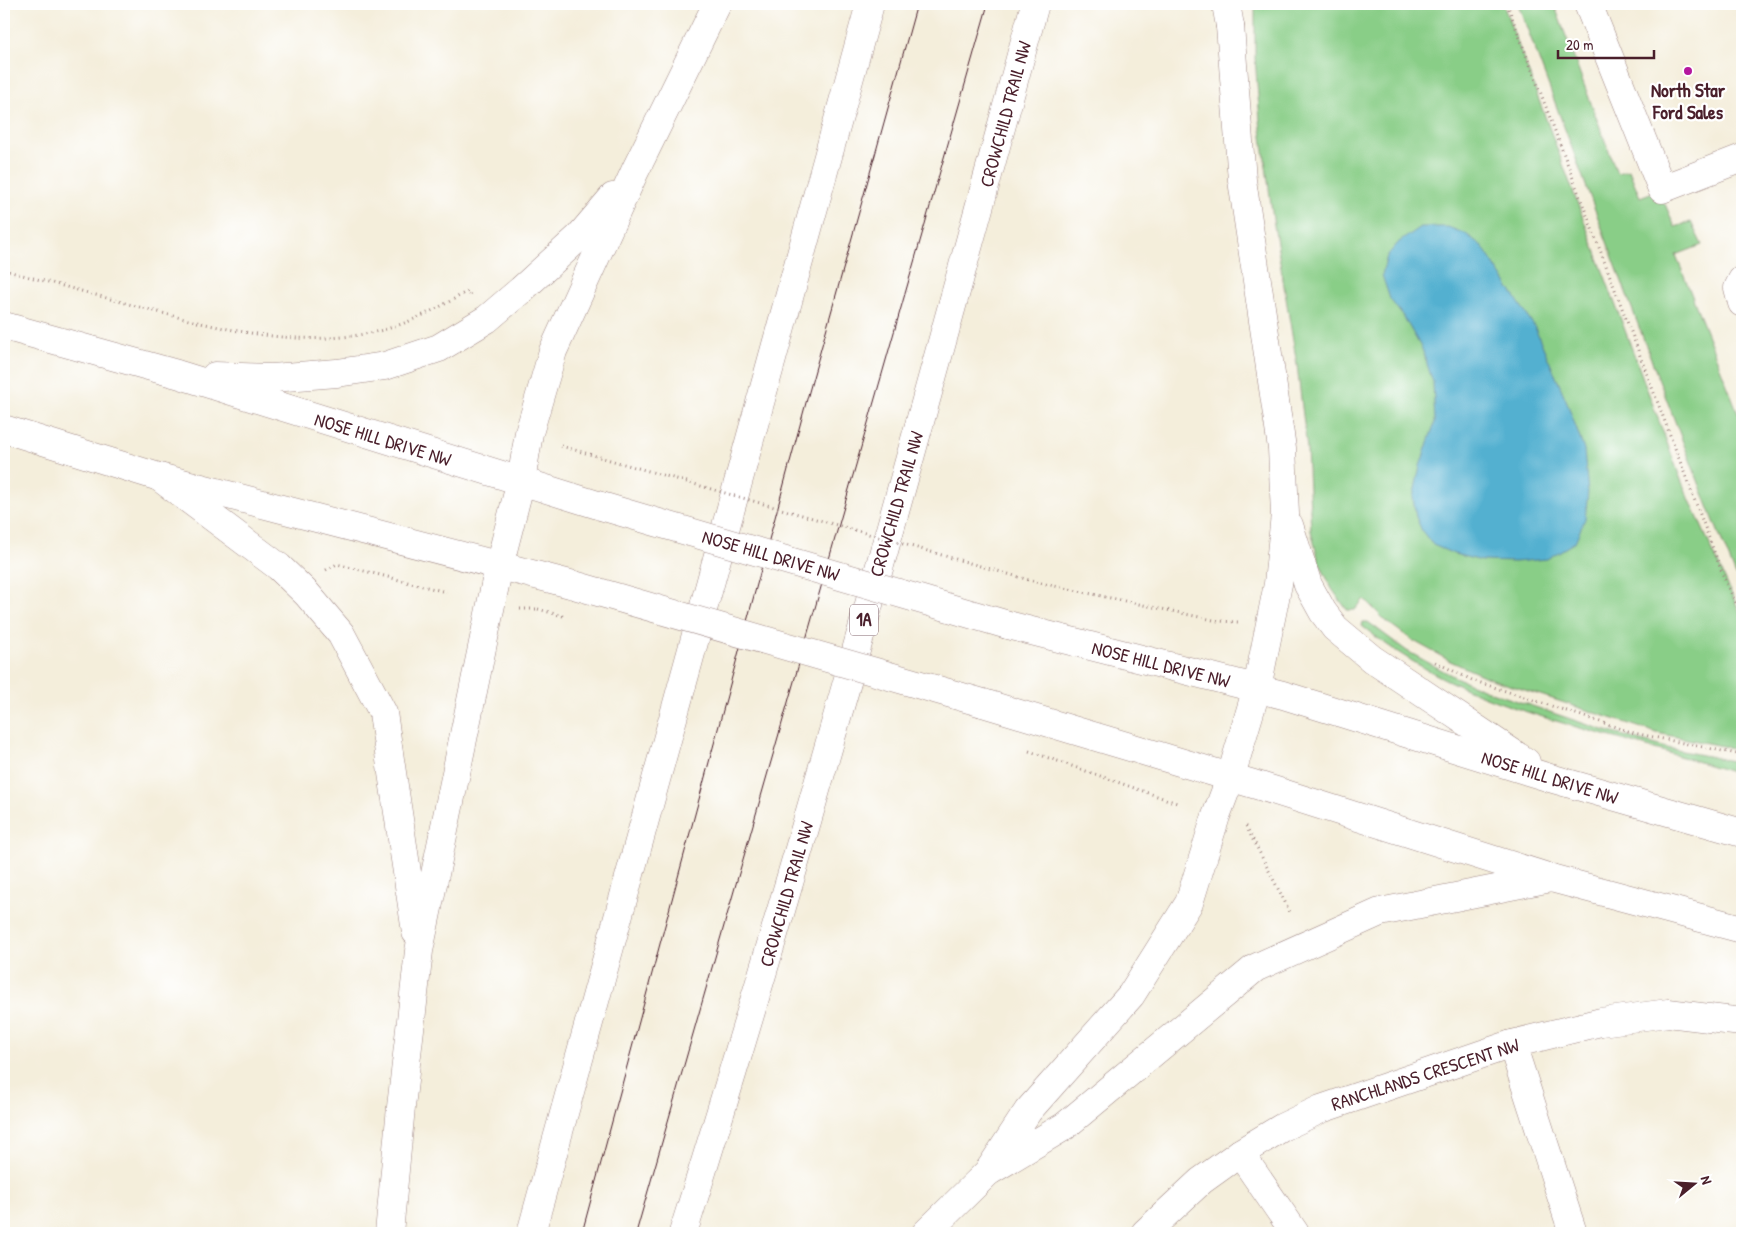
<svg xmlns="http://www.w3.org/2000/svg" width="1746" height="1237" font-family="'Patrick Hand',sans-serif">
  <style>
    .green { fill: #89ce87; stroke: #6a7659 }
    .water { fill: #52b0d0; stroke: #4e687e }
    .lines { fill: none; stroke-linecap: round; stroke-linejoin: round }
    .minor-casing { stroke: #9f8683; stroke-width: 29 }
    .major-casing { stroke: #9f8683; stroke-width: 29 }
    .highway-casing { stroke: #9f8683; stroke-width: 29 }
    .path { stroke: #9f8683; stroke-width: 3; stroke-dasharray: 1 4; stroke-linecap: butt }
    .minor { stroke: #fff; stroke-width: 28 }
    .major { stroke: #fff; stroke-width: 28 }
    .highway { stroke: #fff; stroke-width: 28 }
    .tram { stroke: #4a1f2b; stroke-width: 1 }
    .major-bridge-casing { stroke: #9f8683; stroke-width: 29; stroke-linecap: butt }
    .path-bridge { stroke: #9f8683; stroke-width: 3; stroke-dasharray: 1 4; stroke-linecap: butt }
    .major-bridge { stroke: #fff; stroke-width: 28 }
    .poi-dot { fill: #b5179e; stroke: #fff; stroke-width: 2 }
    .labels { text-anchor: middle; stroke-width: 4.5; stroke-linejoin: round; paint-order: stroke }
    .shield { fill: #fff; stroke: #80626b; stroke-width: 1 }
    .shield-label { font-size: 18px; font-weight: bold; fill: #4a1f2b }
    .poi-label { font-size: 19px; font-weight: bold; fill: #4a1f2b; stroke: #fff }
    .street-label { font-size: 19px; fill: #4a1f2b; stroke: #fff }
  </style>
  <rect width="100%" height="100%" fill="#fff"/>
  <filter id="ink" filterUnits="userSpaceOnUse"><feTurbulence type="fractalNoise" baseFrequency=".02" numOctaves="2"/><feDisplacementMap in="SourceGraphic" scale="10" xChannelSelector="R" yChannelSelector="G"/><feConvolveMatrix kernelMatrix="1 2 1 2 8 2 1 2 1" color-interpolation-filters="sRGB"/></filter>
  <filter id="wash" filterUnits="userSpaceOnUse"><feTurbulence type="fractalNoise" baseFrequency=".0096" numOctaves="4" result="noise"/><feDisplacementMap in="SourceGraphic" scale="20" xChannelSelector="R" yChannelSelector="G"/><feGaussianBlur stdDeviation="1.12" result="paint"/><feColorMatrix in="noise" values="0 0 0 0 0 0 0 0 0 0 0 0 0 0 0 0 0 1.4 0 .05"/><feComposite in="paint" operator="in"/></filter>
  <g filter="url(#wash)">
    <rect width="100%" height="100%" fill="#f4eedb"/>
    <g class="green">
      <path d="M1255,4H1503L1681,480L1742,617V750L1657,733L1491,679L1450,661L1412,640L1386,621L1364,599L1355,610H1347L1332,589L1319,562L1311,531L1307,449L1297,365L1273,219L1260,121L1255,58Z"/>
      <path d="M1518,4H1554L1617,173L1629,170L1640,197L1653,192L1665,204L1675,227L1691,222L1702,245L1676,255L1742,423V446L1738,448L1742,461V591C1663,397 1592,200 1518,4Z"/>
      <path d="M1363,622H1368L1407,651L1453,676L1485,690L1603,730L1667,748L1742,763V775C1708,765 1674,754 1640,745C1538,716 1447,695 1362,626Z"/>
    </g>
    <path class="water" d="M1421,227H1448L1466,234L1482,246L1534,326L1567,402L1584,450L1588,492L1585,519L1575,542L1547,559L1515,562L1482,561L1454,554L1433,545L1422,531L1416,517L1413,498L1420,466L1435,422L1433,382L1422,349L1405,319L1390,299L1382,275L1387,256L1399,242Z"/>
  </g>
  <g filter="url(#ink)">
    <g class="lines">
      <defs>
        <g id="minor">
          <path d="M1588,4L1662,189L1742,158"/>
          <path d="M1742,280L1738,288L1742,303"/>
          <path d="M1512,1044L1573,1233"/>
          <path d="M1240,1153L1295,1233"/>
          <path d="M1145,1233L1201,1181L1240,1153L1283,1127L1321,1109L1512,1044L1601,1022L1668,1013L1742,1022"/>
        </g>
        <g id="major">
          <path d="M4,326L177,374L601,506"/>
          <path d="M215,376L272,378L337,373L385,366L439,348L487,319L521,290L579,237L613,197"/>
          <path d="M4,429L159,477L574,585"/>
          <path d="M1289,525L1308,585L1323,612L1335,628L1372,659L1526,762"/>
          <path d="M499,566L521,481L529,433L553,351L635,171L717,4"/>
          <path d="M1008,625L1283,695L1550,778L1742,833"/>
          <path d="M983,703L1260,786L1551,878L1742,929"/>
          <path d="M1230,779L1257,688L1278,584L1285,514L1282,448L1242,180L1230,26"/>
        </g>
        <g id="highway">
          <path d="M1226,4L1230,26"/>
          <path d="M159,477L279,567L307,594L341,634L383,713L416,932"/>
          <path d="M988,1172L1065,1126L1255,968L1380,912L1551,878"/>
          <path d="M389,1233L401,1107L419,951L499,566"/>
          <path d="M531,1233L870,4"/>
          <path d="M683,1233C811,826 922,415 1035,4"/>
          <path d="M926,1233L988,1172L1028,1111L1131,995L1189,903L1216,816L1230,779"/>
        </g>
      </defs>
      <use href="#minor" class="minor-casing"/>
      <use href="#major" class="major-casing"/>
      <use href="#highway" class="highway-casing"/>
      <g class="path">
        <path d="M1507,4L1726,583L1742,615"/>
        <path d="M4,270C48,282 92,294 136,306C210,326 287,348 364,334C402,328 435,310 468,291L470,295"/>
        <path d="M326,570L337,564L446,592"/>
        <path d="M1036,582L1218,621L1238,622"/>
        <path d="M520,609H538"/>
        <path d="M1435,662L1472,680L1634,733L1742,755"/>
        <path d="M1029,751L1177,803"/>
        <path d="M1246,826L1290,912"/>
      </g>
      <use href="#minor" class="minor"/>
      <use href="#major" class="major"/>
      <use href="#highway" class="highway"/>
      <g class="tram">
        <path d="M582,1233L807,399L917,4"/>
        <path d="M636,1233L988,4"/>
      </g>
      <defs>
        <g id="major-bridge">
          <path d="M601,506L1008,625"/>
          <path d="M574,585L983,703"/>
        </g>
      </defs>
      <use href="#major-bridge" class="major-bridge-casing"/>
      <g class="path-bridge">
        <path d="M561,446L1036,582"/>
        <path d="M538,609L566,617"/>
      </g>
      <use href="#major-bridge" class="major-bridge"/>
    </g>
  </g>
  <circle class="poi-dot" cx="1688" cy="71" r="5"/>
  <g class="labels">
    <rect class="shield" x="850" y="604.5" width="28" height="31" rx="4"/>
    <g class="shield-label">
      <text x="864" y="626">1A</text>
    </g>
    <g class="poi-label">
      <text x="1688" y="97">North Star<tspan x="1688" dy="22">Ford Sales</tspan></text>
    </g>
    <g class="street-label">
      <text transform="translate(1005 114) rotate(-75)" y="7">CROWCHILD TRAIL NW</text>
      <text transform="translate(383 439) rotate(17)" y="7">NOSE HILL DRIVE NW</text>
      <text transform="translate(896 504) rotate(-74)" y="7">CROWCHILD TRAIL NW</text>
      <text transform="translate(771 555) rotate(16)" y="7">NOSE HILL DRIVE NW</text>
      <text transform="translate(1161 664) rotate(14)" y="7">NOSE HILL DRIVE NW</text>
      <text transform="translate(1550 777) rotate(17)" y="7">NOSE HILL DRIVE NW</text>
      <text transform="translate(786 894) rotate(-74)" y="7">CROWCHILD TRAIL NW</text>
      <text transform="translate(1425 1074) rotate(-18)" y="7">RANCHLANDS CRESCENT NW</text>
    </g>
  </g>
  <rect width="1746" height="1237" fill="none" stroke="#fff" stroke-width="20"/>
  <g transform="translate(1694 1184) rotate(72)" stroke="#ffffff" stroke-width="4" paint-order="stroke">
  <path d="M0-4L9 19L0 12L-9 19Z" fill="#4a1f2b"/>
  <text y="-8" font-size="14" font-weight="bold" text-anchor="middle" fill="#4a1f2b">N</text>
  </g>
  <path d="M1558 50v8h96v-8" fill="none" stroke="#4a1f2b" stroke-width="2.5"/>
  <text x="1566" y="50" font-size="15" fill="#4a1f2b" stroke="#ffffff" stroke-width="4" paint-order="stroke">20 m</text>
</svg>
